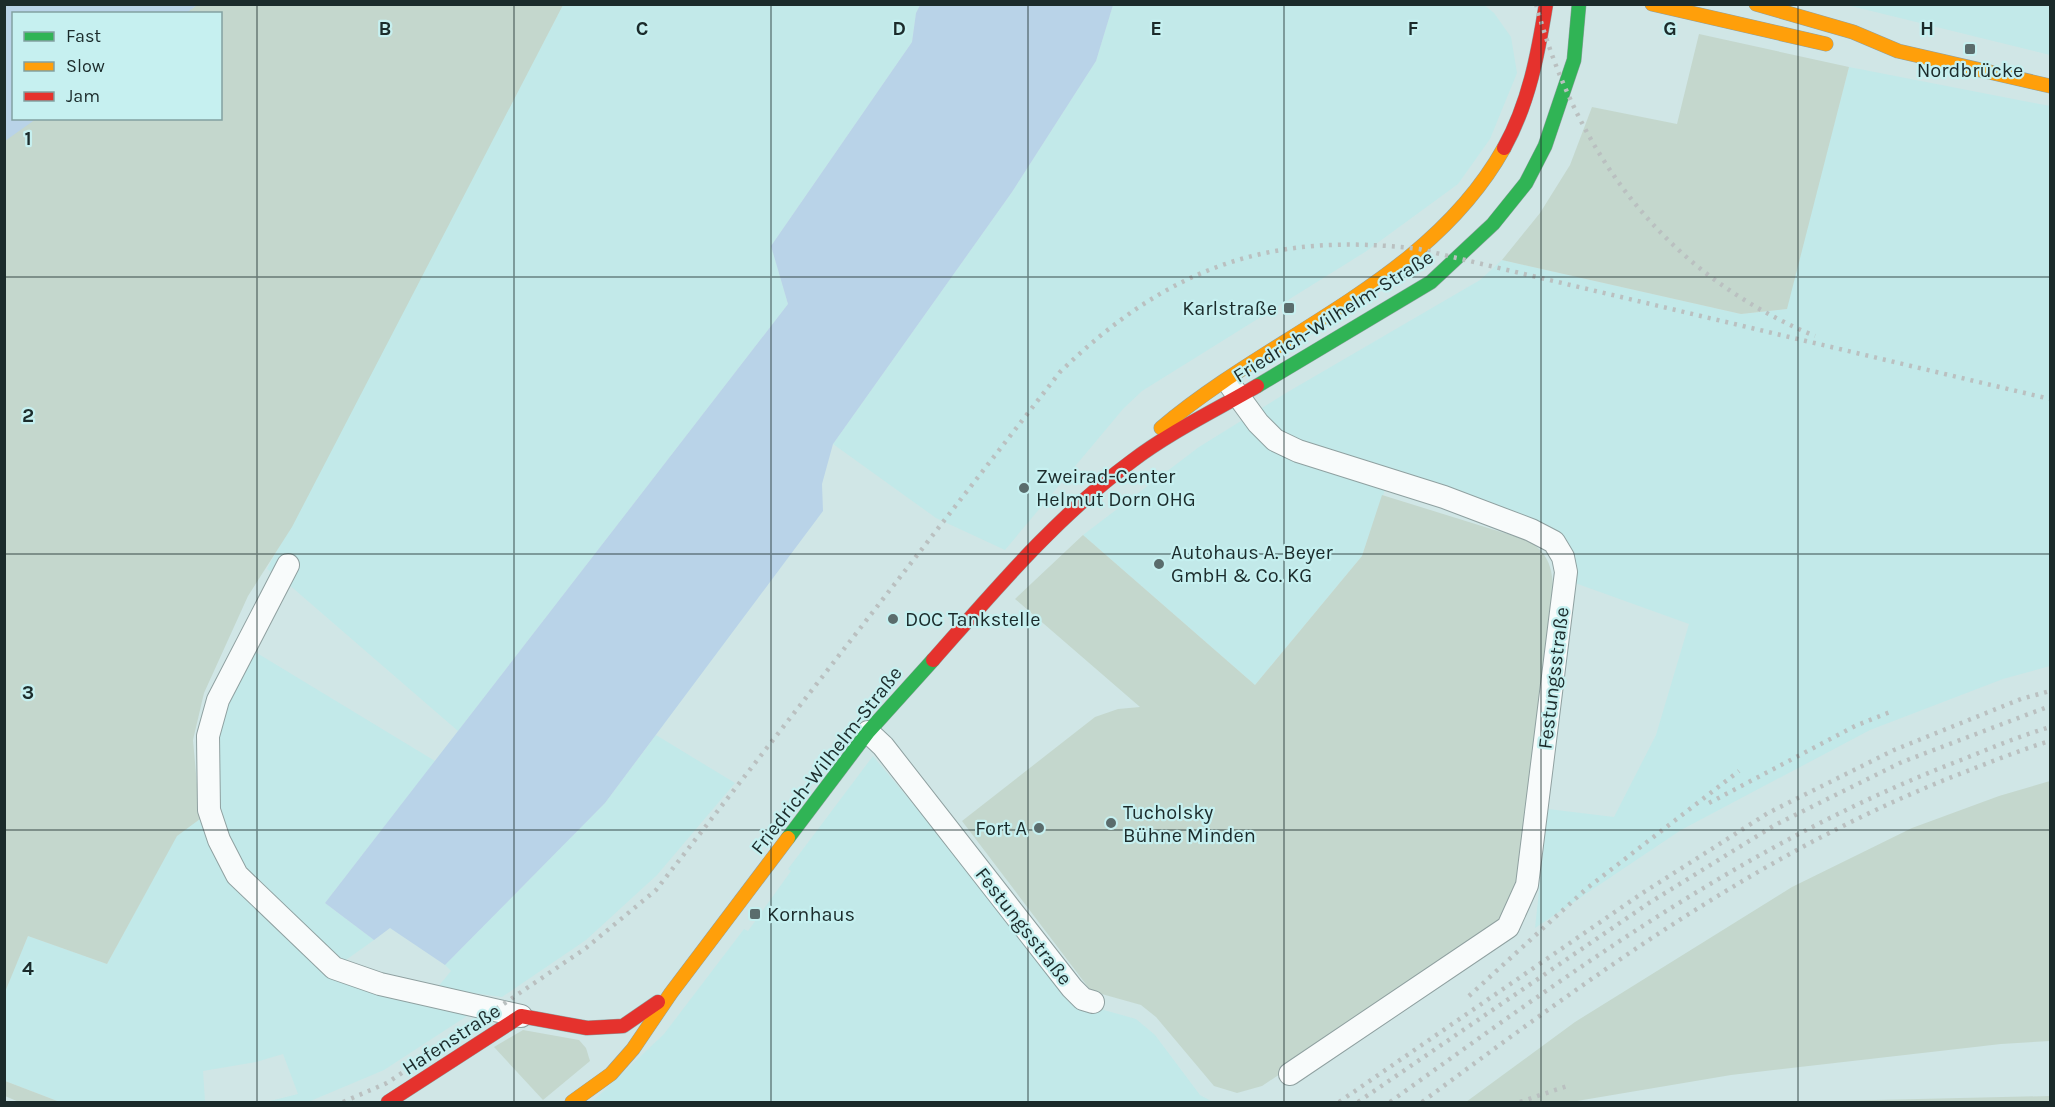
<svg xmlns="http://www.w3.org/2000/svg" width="2055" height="1107" font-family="Karla,sans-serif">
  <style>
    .built { fill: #c2e9e9 }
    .green { fill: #c4d7cd }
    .water { fill: #b9d3e8 }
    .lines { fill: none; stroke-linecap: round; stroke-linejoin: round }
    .street-casing { stroke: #8fa0a0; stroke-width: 24 }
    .fast-casing { stroke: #8fa0a0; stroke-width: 15 }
    .slow-casing { stroke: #8fa0a0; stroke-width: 15 }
    .jam-casing { stroke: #8fa0a0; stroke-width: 15 }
    .street { stroke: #f8fbfb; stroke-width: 22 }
    .fast { stroke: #30b455; stroke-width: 14 }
    .slow { stroke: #ff9f0a; stroke-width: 14 }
    .jam { stroke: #e5322d; stroke-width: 14 }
    .rail { stroke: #bac0c0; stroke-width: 4.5; stroke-dasharray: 3 6; stroke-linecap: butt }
    .grid { fill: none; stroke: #1b2b2b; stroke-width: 1.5; stroke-opacity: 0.55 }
    .poi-dot { fill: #5a6c6c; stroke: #c6f0f0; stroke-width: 2 }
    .labels { text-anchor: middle; stroke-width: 4.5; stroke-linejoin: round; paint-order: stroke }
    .poi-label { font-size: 20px; fill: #1b2b2b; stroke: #c6f0f0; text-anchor: start }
    .street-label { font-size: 20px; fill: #1b2b2b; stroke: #c6f0f0 }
    .grid-label { font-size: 20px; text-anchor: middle; font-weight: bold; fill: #1b2b2b; stroke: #c6f0f0; stroke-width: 4.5; stroke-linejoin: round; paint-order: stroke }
  </style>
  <rect width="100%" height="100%" fill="#d0e6e6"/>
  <g class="built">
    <path d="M563,5H920L916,13L912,42L771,246L788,304L458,731L287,583L267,569Z"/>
    <path d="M1113,5H1484L1494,13L1511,37L1517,73L1490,139L1458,184L1365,252L1142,391L1123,409L1005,550L936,518L833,444L1012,192L1096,61Z"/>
    <path d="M1847,5H2050V55Z"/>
    <path d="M1849,67L2050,106V666L2003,679L1870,730L1681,830L1535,928L1548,809L1614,817L1656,735L1689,624L1575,583L1565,541L1552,527L1392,470L1362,556L1255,685L1083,535L1199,447L1286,393L1480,280L1502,260L1741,314L1786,309Z"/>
    <path d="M252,650L435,761L325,903L374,940L343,962L251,875L228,837L219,800L215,761L223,706Z"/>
    <path d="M656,735L735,783L657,875L586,940L502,997L437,988L451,971L445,965L605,803Z"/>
    <path d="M873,756L1079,1003L1136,1019L1155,1035L1200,1095L1213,1102H592L664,1034L744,929L748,931L791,871L788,869Z"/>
    <path d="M200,819L213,848L235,886L327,977L470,1014L384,1070L308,1102H266L298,1094L283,1054L256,1062L203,1071L205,1102H60L5,1081L4,992L28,936L107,964L177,835Z"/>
  </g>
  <g class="green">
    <path d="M197,5H563L292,527L248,596L204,693L193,740L200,819L177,836L107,964L28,936L5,992L4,140L35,119L220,118V14L185,13Z"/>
    <path d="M1699,34L1849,67L1787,309L1741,314L1502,260L1540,213L1570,165L1592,107L1677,124Z"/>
    <path d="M1382,495L1530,541C1547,554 1552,565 1553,587L1519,882L1492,933L1262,1086L1237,1093L1214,1086L1156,1017L1141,1005L1091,991L962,821L1095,717L1118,709L1140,707L1015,599L1083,535L1255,685L1362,556Z"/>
    <path d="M2050,781V1041L2001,1044L1731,1075L1571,1102H1466L1575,1022L1792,887L1912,828L1999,796Z"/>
    <path d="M523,1030L579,1040L586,1048L590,1061L543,1100L494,1047Z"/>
    <path d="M4,1081H5L60,1102H19L5,1096Z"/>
    <path d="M2050,1096V1102H1792Z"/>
  </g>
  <g class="water">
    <path d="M5,4H197V5L185,14H14V118L36,119L5,141Z"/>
    <path d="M920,5H1113L1096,61L1012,192L833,444L822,484L823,511L605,803L445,965L390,928L374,940L325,903L788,304L771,246L912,42L916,13Z"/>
  </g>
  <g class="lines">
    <defs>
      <g id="street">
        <path d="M1231,386L1258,423L1275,440L1298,451L1444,497L1531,530L1554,542L1563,557L1566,572L1527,885L1508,927L1290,1074"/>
        <path d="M288,565L218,700L208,736L209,810L219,840L237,875L334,968L380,984L521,1016"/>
        <path d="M868,732L883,746L1072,988L1083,999L1093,1002"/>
      </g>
      <g id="fast">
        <path d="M1257,386L1431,282L1493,224L1526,183L1545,146L1574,60L1579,4"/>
        <path d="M788,838L868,732L933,660"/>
      </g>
      <g id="slow">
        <path d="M1652,4L1826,44"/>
        <path d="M1756,4L1853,32L1898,51L2050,86"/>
        <path d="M1161,428C1273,333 1430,281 1504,148"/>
        <path d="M572,1102L611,1074L633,1049L671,993L788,838"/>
      </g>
      <g id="jam">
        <path d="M1504,148C1529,103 1538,54 1546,4"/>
        <path d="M933,660C995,590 1056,517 1132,461C1170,432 1216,410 1257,386"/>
        <path d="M388,1102L521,1016L587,1028L623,1026L658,1002"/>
      </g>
    </defs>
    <use href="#street" class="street-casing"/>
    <use href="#fast" class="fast-casing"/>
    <use href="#slow" class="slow-casing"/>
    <use href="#jam" class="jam-casing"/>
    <use href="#street" class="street"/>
    <use href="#fast" class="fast"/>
    <use href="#slow" class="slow"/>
    <use href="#jam" class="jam"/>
    <g class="rail">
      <path d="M1536,4C1577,156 1667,275 1815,336"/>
      <path d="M1709,803L1855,726L1890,712"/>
      <path d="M1469,996L1586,889L1739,771"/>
      <path d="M343,1102L387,1083L586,948L656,890L1060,372C1168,267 1270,231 1419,249L2050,399"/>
      <path d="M1339,1102L1641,894L1768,813L1894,750L2021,699L2050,691"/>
      <path d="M1358,1102L1649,903L1775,825L1902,762L2050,706"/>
      <path d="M1390,1102C1574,970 1747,842 1961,760C1991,748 2020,736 2050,727"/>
      <path d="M1422,1102C1597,973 1764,848 1970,770C1996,760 2023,749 2050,741"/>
      <path d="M1520,1102L1570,1085"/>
    </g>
  </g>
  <path class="grid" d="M257,4V1102M514,4V1102M771,4V1102M1028,4V1102M1284,4V1102M1541,4V1102M1798,4V1102M4,277H2050M4,554H2050M4,830H2050"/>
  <g class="poi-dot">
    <rect x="1964" y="43" width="12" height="12" rx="3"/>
    <rect x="1283" y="302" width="12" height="12" rx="3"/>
    <circle cx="1024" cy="488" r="6"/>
    <circle cx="1159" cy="564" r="6"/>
    <circle cx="893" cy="619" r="6"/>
    <circle cx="1111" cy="823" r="6"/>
    <circle cx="1039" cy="828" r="6"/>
    <rect x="749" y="908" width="12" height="12" rx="3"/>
  </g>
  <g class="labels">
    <g class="poi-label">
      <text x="1970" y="77" text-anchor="middle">Nordbrücke</text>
      <text x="1277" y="315" text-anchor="end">Karlstraße</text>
      <text x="1036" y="483">Zweirad-Center<tspan x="1036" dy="23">Helmut Dorn OHG</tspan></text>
      <text x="1171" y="559">Autohaus A. Beyer<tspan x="1171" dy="23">GmbH &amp; Co. KG</tspan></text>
      <text x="905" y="626">DOC Tankstelle</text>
      <text x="1123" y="819">Tucholsky<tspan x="1123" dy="23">Bühne Minden</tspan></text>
      <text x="1027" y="835" text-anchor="end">Fort A</text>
      <text x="767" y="921">Kornhaus</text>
    </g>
    <g class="street-label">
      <text transform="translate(1333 316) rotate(-32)" y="7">Friedrich-Wilhelm-Straße</text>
      <text transform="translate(1553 678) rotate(-83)" y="7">Festungsstraße</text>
      <text transform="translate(826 760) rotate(-52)" y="7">Friedrich-Wilhelm-Straße</text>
      <text transform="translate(1024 926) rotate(52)" y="7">Festungsstraße</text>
      <text transform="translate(451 1039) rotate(-33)" y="7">Hafenstraße</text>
    </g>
  </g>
  <g class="grid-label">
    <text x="385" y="35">B</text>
    <text x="642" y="35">C</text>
    <text x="899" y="35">D</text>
    <text x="1156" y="35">E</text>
    <text x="1413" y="35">F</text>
    <text x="1670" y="35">G</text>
    <text x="1927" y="35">H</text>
    <text x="28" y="145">1</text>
    <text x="28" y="422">2</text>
    <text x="28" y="699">3</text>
    <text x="28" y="975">4</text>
  </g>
  <rect width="2055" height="1107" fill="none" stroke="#1b2b2b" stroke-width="12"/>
  <rect x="12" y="12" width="210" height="108" fill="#c6f0f0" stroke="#82a1a1" stroke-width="1.5"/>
  <rect x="24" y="32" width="30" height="9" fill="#30b455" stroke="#82a1a1" stroke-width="1.5"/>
  <text x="66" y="42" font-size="18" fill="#1b2b2b">Fast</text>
  <rect x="24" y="62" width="30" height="9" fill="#ff9f0a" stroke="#82a1a1" stroke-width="1.5"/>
  <text x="66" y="72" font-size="18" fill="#1b2b2b">Slow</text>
  <rect x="24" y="92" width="30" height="9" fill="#e5322d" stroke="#82a1a1" stroke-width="1.5"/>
  <text x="66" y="102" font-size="18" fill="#1b2b2b">Jam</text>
</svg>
